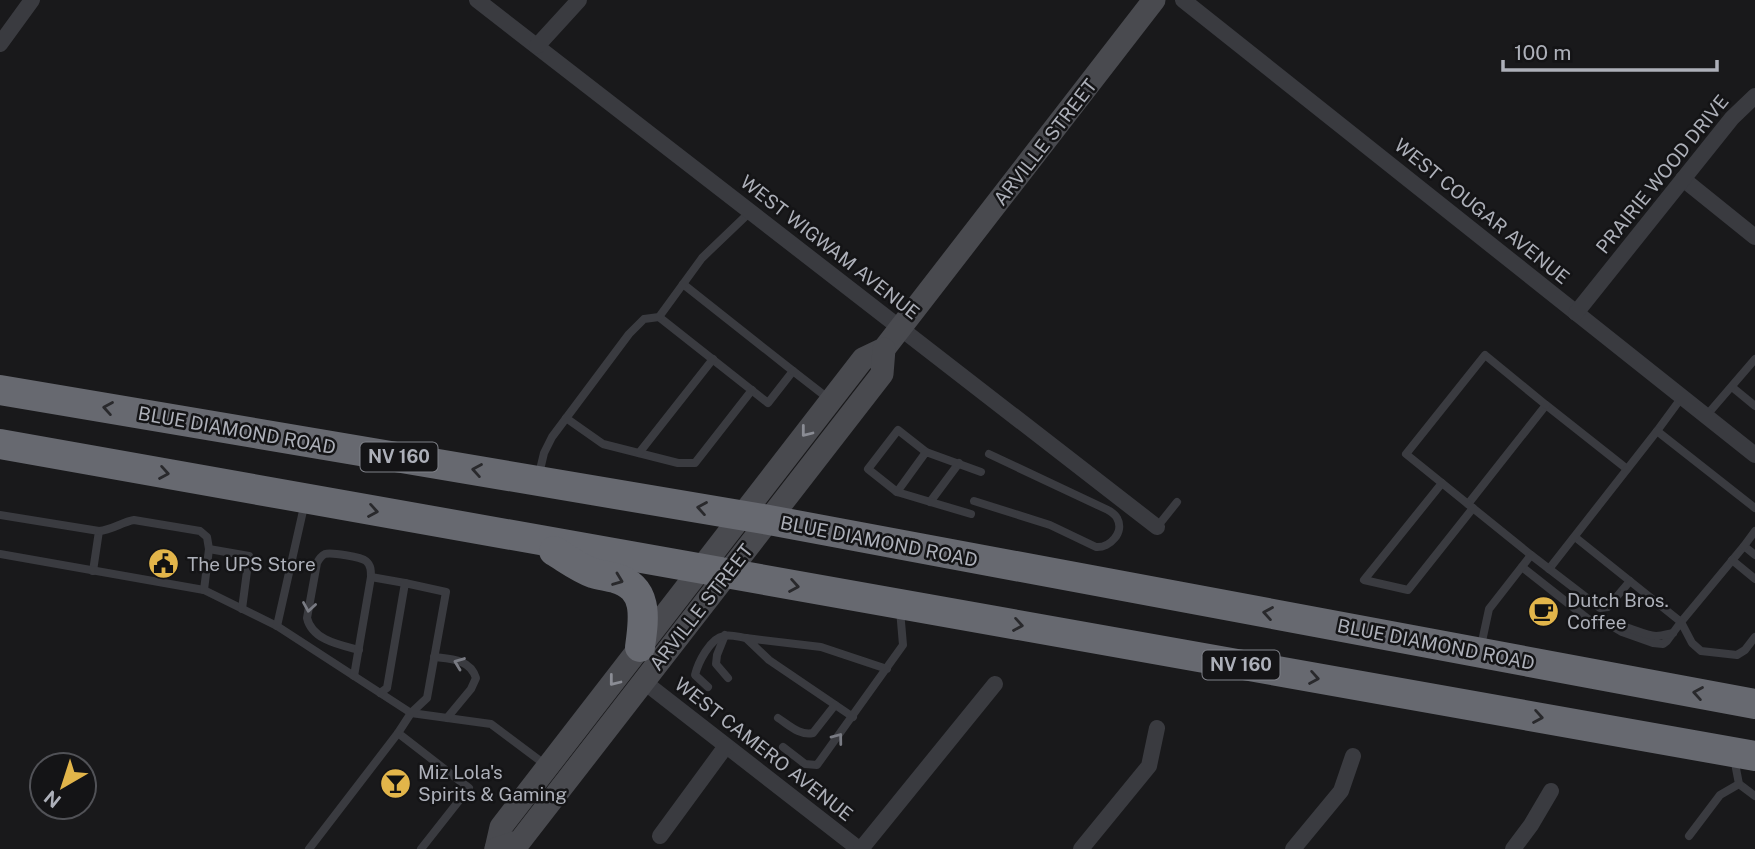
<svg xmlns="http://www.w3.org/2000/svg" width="1755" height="849" font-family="'Public Sans',sans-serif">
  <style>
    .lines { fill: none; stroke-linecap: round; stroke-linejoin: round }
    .lane { stroke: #3a3b40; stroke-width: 8 }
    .street { stroke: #3a3b40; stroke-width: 16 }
    .secondary { stroke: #494a4f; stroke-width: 23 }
    .highway { stroke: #676970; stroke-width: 30 }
    .oneway { stroke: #29292c }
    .oneway2 { stroke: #8a8c94 }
    .oneway3 { stroke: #797b83 }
    .labels { text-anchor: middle; stroke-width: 5; stroke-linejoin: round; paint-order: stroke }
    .shield { fill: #141416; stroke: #7f8188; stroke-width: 2 }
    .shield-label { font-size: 18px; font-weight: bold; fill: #adb0b9 }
    .street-label { font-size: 19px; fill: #adb0b9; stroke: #141416 }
    .poi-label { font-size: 19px; fill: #adb0b9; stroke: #141416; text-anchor: start }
  </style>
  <rect width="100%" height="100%" fill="#19191b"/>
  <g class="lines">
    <g class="lane">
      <path d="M659,317L768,403L793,371L683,284"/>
      <path d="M793,371L829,399"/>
      <path d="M1732,387L1755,406"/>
      <path d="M1706,416L1755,359"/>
      <path d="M566,418L603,444L678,463H695L752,390"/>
      <path d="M1657,431L1682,397"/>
      <path d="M639,453L713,359"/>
      <path d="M539,474L544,453L552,437L629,334L644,319L659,317L702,258L750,212"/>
      <path d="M1442,483L1364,580L1408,590L1473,508"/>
      <path d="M897,492L868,469L898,430L926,452"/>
      <path d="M974,501L1050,525L1096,547C1110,548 1125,532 1117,518C1115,514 1111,512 1108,510L989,454"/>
      <path d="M930,502L959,463"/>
      <path d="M1468,504L1546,405L1627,469"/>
      <path d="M971,514L897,492L926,452L981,472"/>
      <path d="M0,515L99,531L93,571"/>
      <path d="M1157,527L1177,502"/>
      <path d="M99,531C112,530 122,522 134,520L200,531L207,537L209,549"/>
      <path d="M1575,537L1681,622L1744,546L1755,555"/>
      <path d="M1744,546L1755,531"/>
      <path d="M0,554L204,590L277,626L411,713L491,724L547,766"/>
      <path d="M1531,555L1406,454L1485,355L1546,405"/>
      <path d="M1732,560L1755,579"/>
      <path d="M1522,567L1588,619L1612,626L1622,632L1653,643L1663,644L1667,641L1681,622L1692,643L1701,651L1737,655L1745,650L1755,637"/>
      <path d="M1549,569L1657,431L1755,508"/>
      <path d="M204,590L209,549L249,556L242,609"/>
      <path d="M277,626L305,502"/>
      <path d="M1612,626C1628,624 1640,635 1656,636C1662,636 1668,634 1673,633"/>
      <path d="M725,635L717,655L716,664L728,678"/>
      <path d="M1481,646L1489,609L1531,555L1600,608L1608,607L1630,581"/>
      <path d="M359,650C340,645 312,640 307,618L317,563C319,559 321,556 325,554C331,552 361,557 366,561C371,565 371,571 371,577"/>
      <path d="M434,657C451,659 470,659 476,678L471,689L447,718"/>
      <path d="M354,676L371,577L405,583"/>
      <path d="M708,687L695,675C698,663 710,638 724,636C730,634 739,637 746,638"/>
      <path d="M380,693L387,688L405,583L446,592L427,698L411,713L398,733L469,788L421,849"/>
      <path d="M853,717L769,660L746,638L821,647L887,669"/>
      <path d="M778,718C789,725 800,736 813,733L835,705"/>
      <path d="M783,747L805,764L817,765L903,645L900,610"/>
      <path d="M1734,758L1739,784L1755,796"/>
      <path d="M1689,836L1720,795L1739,784"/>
      <path d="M309,849L398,733"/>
    </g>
    <g class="street">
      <path d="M477,0L1157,527"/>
      <path d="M1183,0L1755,455"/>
      <path d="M0,44L32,0"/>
      <path d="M537,46L579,0"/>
      <path d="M1683,179L1755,237"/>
      <path d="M1576,313L1732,118L1755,96"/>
      <path d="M643,681L859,849"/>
      <path d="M660,836L726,746"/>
      <path d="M861,849L995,684"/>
      <path d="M1081,849L1149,766L1157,728"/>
      <path d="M1293,849L1341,791L1353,756"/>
      <path d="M1513,849L1531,825L1551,791"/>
    </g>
    <g class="secondary">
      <path d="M496,849L501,827L863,359L884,349L1154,0"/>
      <path d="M496,849L520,841L882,374L884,349"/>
    </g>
    <g class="highway">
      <path d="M0,390L769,520L1755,704"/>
      <path d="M0,444L1755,756"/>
      <path d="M554,551C566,558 579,568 593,573C600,575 607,576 615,578C649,588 644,618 640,647"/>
    </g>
  </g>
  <defs><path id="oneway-chevron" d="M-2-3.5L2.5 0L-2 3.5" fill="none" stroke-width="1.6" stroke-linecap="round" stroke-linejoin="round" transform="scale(1.75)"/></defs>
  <g class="oneway">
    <use href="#oneway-chevron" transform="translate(108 408) rotate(-170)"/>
    <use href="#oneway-chevron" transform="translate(477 470) rotate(-170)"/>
    <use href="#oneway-chevron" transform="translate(164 473) rotate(10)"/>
    <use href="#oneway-chevron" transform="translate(702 508) rotate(-170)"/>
    <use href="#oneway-chevron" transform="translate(373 511) rotate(10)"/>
    <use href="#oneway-chevron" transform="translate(618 580) rotate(21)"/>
    <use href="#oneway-chevron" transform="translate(794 586) rotate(10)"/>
    <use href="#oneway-chevron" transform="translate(1268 613) rotate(-170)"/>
    <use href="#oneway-chevron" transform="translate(1018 625) rotate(10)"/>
    <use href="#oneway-chevron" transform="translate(1314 678) rotate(10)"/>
    <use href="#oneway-chevron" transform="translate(1698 693) rotate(-170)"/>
    <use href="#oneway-chevron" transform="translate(1538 717) rotate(10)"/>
  </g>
  <g class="oneway2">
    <use href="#oneway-chevron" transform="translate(806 432) rotate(128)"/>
    <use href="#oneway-chevron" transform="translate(614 681) rotate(128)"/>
  </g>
  <g class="oneway3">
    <use href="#oneway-chevron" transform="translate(309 607) rotate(99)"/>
    <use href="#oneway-chevron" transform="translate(459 663) rotate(-159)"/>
    <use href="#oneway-chevron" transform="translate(838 738) rotate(-53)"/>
  </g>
  <defs>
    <symbol id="civic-disc" viewBox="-11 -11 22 22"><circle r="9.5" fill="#e2b54a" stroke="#141416"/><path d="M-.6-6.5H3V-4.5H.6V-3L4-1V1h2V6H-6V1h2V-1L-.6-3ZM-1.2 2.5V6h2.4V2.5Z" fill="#111"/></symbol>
    <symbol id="cafe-disc" viewBox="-11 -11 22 22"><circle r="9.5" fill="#e2b54a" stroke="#141416"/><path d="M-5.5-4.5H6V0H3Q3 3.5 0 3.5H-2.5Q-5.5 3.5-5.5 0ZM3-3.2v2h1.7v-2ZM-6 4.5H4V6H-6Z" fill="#111"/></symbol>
    <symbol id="bar-disc" viewBox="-11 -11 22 22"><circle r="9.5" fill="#e2b54a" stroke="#141416"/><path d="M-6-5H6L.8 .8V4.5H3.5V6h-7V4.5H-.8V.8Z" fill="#111"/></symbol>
  </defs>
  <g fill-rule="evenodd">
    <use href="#civic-disc" x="146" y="546" width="35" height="35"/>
    <use href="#cafe-disc" x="1526" y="594" width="35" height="35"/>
    <use href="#bar-disc" x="378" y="766" width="35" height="35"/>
  </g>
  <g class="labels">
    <g class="shield">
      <rect x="360.5" y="442.5" width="77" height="29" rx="5"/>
      <rect x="1202.5" y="650.5" width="77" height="29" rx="5"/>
    </g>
    <g class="shield-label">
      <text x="399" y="463">NV 160</text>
      <text x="1241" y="671">NV 160</text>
    </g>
    <g class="street-label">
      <text transform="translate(1045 142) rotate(-52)" y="7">ARVILLE STREET</text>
      <text transform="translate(1662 174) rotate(-51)" y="7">PRAIRIE WOOD DRIVE</text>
      <text transform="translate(1482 211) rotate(39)" y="7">WEST COUGAR AVENUE</text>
      <text transform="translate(830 247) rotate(38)" y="7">WEST WIGWAM AVENUE</text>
      <text transform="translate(237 430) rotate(10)" y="7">BLUE DIAMOND ROAD</text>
      <text transform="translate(879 541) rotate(11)" y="7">BLUE DIAMOND ROAD</text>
      <text transform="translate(701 607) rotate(-52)" y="7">ARVILLE STREET</text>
      <text transform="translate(1436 644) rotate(11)" y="7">BLUE DIAMOND ROAD</text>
      <text transform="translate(764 749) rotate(38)" y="7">WEST CAMERO AVENUE</text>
    </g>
    <g class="poi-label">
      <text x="187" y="571">The UPS Store</text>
      <text x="1567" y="607">Dutch Bros.<tspan x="1567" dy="22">Coffee</tspan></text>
      <text x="418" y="779">Miz Lola's<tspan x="418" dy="22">Spirits &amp; Gaming</tspan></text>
    </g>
  </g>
  <g transform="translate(63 786) rotate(219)"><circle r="33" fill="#141416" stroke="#515257" stroke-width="2"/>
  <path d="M0-5L12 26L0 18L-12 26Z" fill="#e2b54a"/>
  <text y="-10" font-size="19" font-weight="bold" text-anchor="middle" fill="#adb0b9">N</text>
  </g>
  <path d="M1503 60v10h214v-10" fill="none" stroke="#adb0b9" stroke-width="3.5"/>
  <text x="1514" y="60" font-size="21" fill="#adb0b9" stroke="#141416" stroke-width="5" paint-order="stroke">100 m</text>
</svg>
